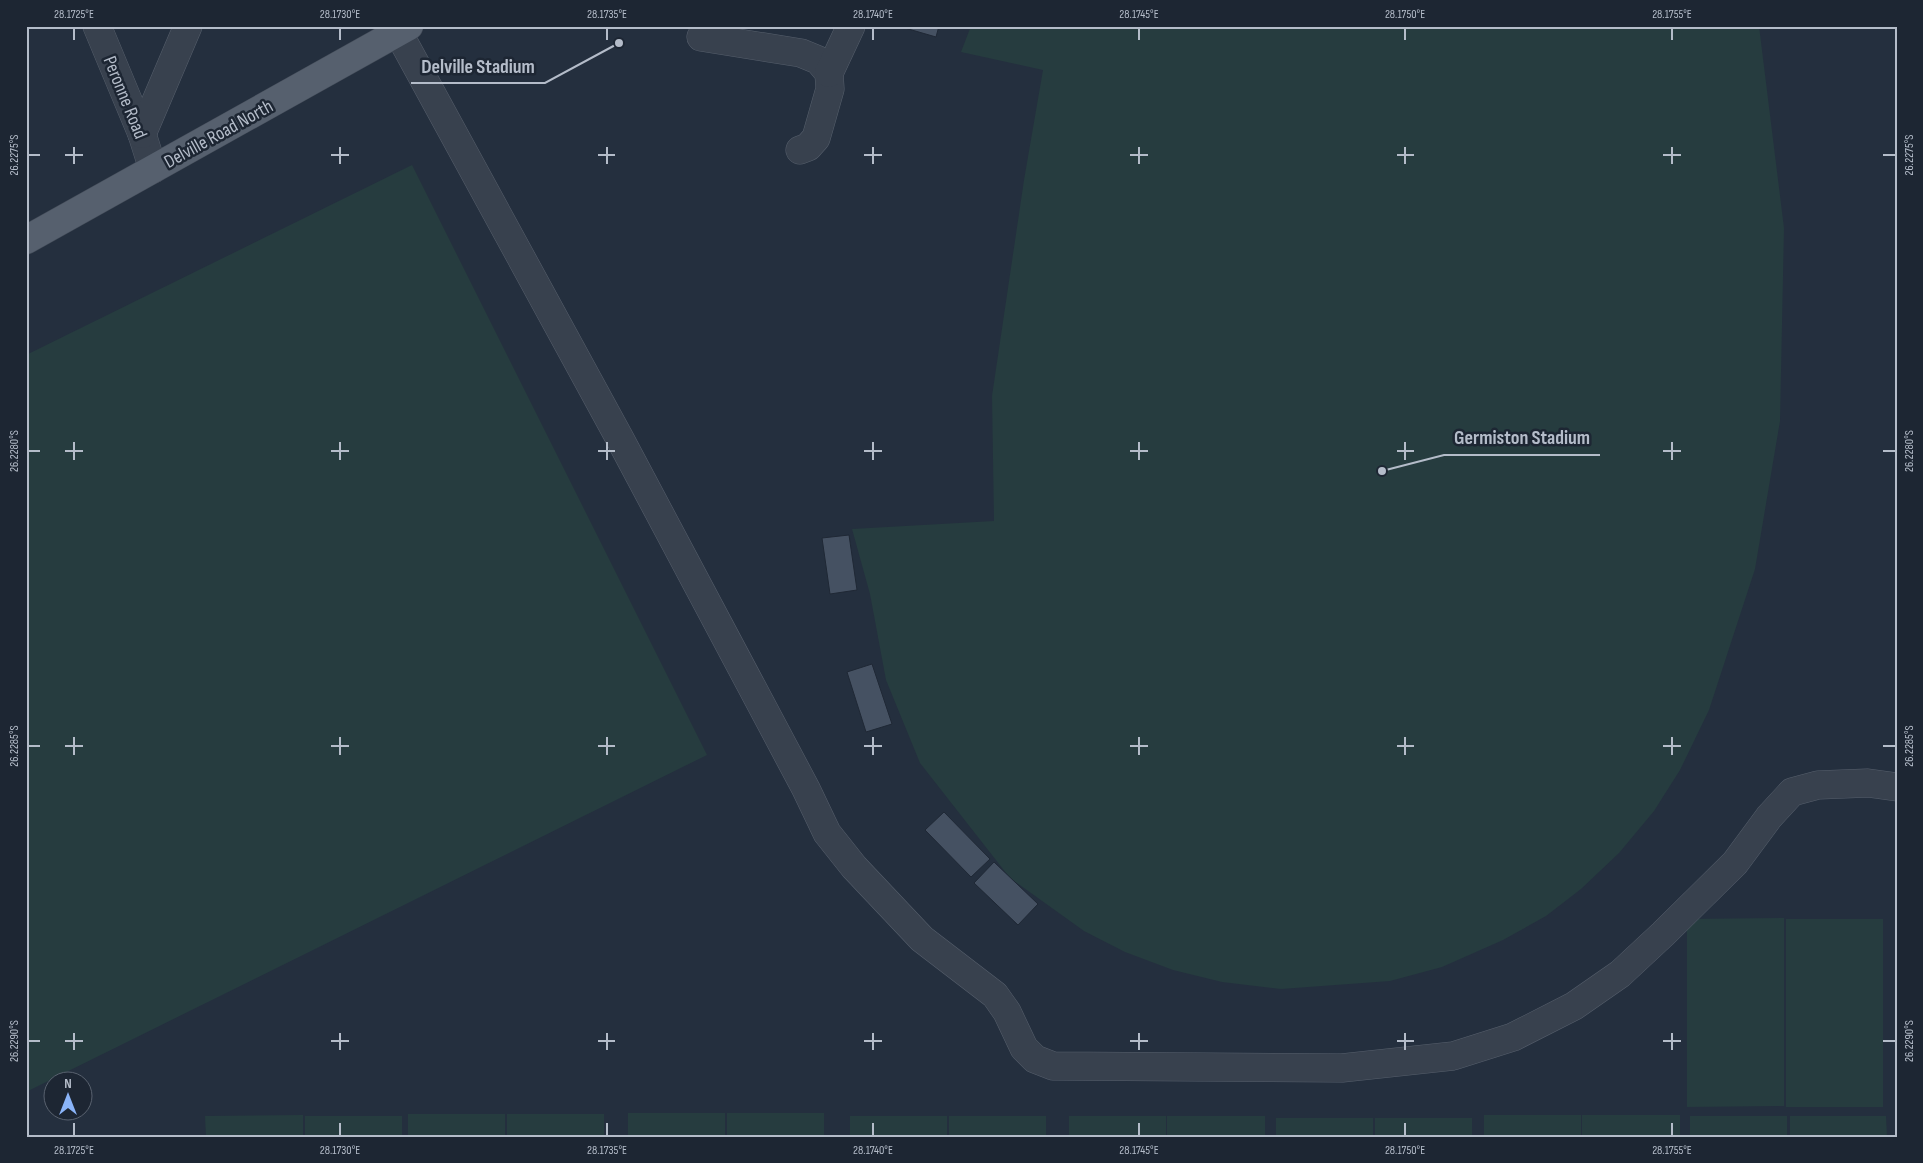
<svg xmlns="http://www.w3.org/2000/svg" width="1923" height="1163" font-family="'Sofia Sans Condensed',sans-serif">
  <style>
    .green { fill: #263c3f }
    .building { fill: #455162; stroke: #1f2835 }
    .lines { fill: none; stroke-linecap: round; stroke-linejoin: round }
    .minor-casing { stroke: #565f6c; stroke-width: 29 }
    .major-casing { stroke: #414a57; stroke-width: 29 }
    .minor { stroke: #38414e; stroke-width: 28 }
    .major { stroke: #56606e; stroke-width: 28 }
    .ticks { fill: none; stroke: #b4bcc9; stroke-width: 2 }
    .labels { text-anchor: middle; stroke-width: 5; stroke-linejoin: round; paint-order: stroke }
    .street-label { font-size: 19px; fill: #b4bcc9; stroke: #1d2633 }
    .leader { fill: none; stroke: #b4bcc9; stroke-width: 2 }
    .callout-dot { fill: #b4bcc9; stroke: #1d2633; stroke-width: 2 }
    .callout-label { font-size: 20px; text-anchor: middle; font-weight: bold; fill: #b4bcc9; stroke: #1d2633; stroke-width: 5; stroke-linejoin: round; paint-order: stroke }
    .neatline { fill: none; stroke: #b4bcc9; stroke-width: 2 }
    .ticks-label { font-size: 12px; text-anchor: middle; fill: #b4bcc9 }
  </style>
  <rect width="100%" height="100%" fill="#242f3e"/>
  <g class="green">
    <path d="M971,26H1759L1784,228L1780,421L1755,569L1709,710L1680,770L1654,811L1619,853L1581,889L1546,916L1503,940L1442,967L1390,981L1281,989L1222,982L1173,970L1125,952L1084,931L1010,878L920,763L886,680L870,594L852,529L994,521L992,396L1024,180L1043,70L961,52Z"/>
    <path d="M412,165L707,755L26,1092V355Z"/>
    <path d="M1784,918V1106L1687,1107V919Z"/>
    <rect x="1786" y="919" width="97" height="188"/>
    <rect x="628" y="1113" width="97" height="24"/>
    <rect x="727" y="1113" width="97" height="24"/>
    <rect x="408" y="1114" width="97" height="23"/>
    <rect x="507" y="1114" width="97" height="23"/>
    <path d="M303,1115V1137H206L205,1116Z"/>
    <rect x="1484" y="1115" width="97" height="22"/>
    <rect x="1582" y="1115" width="98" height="22"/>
    <rect x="305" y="1116" width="97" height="21"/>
    <rect x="850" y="1116" width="97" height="21"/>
    <rect x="949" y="1116" width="97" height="21"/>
    <rect x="1069" y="1116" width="97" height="21"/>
    <rect x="1167" y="1116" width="98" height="21"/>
    <rect x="1690" y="1116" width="97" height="21"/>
    <path d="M1790,1116H1886L1887,1137H1790Z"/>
    <rect x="1276" y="1118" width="97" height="19"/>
    <rect x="1375" y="1118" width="97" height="19"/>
  </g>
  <g class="building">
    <path d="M898,26H939L936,37Z"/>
    <path d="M849,535L857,590L830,594L822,538Z"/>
    <path d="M872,664L892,724L866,732L847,672Z"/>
    <path d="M944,812L990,859L971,877L925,830Z"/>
    <path d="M994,862L1038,904L1018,925L974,883Z"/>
  </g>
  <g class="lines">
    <defs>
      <g id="minor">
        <path d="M97,26L142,134L153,169"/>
        <path d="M398,32L620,439L806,789L827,833L854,867L922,939L995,995L1007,1012L1024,1048L1035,1059L1053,1066L1342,1068L1453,1056L1513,1037L1574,1006L1620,974L1663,934L1735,863L1769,817L1792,792L1818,785L1868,783L1897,787"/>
        <path d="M701,37L801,53L818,60L829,73L830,89L816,138L808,147L800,150"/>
        <path d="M829,73L851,26"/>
        <path d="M142,134L188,26"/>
      </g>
      <path id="major" d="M26,240L409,26"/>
    </defs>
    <use href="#minor" class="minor-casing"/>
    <use href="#major" class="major-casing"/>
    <use href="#minor" class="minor"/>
    <use href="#major" class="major"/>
  </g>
  <path class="ticks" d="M74,28V40M340,28V40M607,28V40M873,28V40M1139,28V40M1405,28V40M1672,28V40M74,147V164M340,147V164M607,147V164M873,147V164M1139,147V164M1405,147V164M1672,147V164M28,155H40M65,155H83M331,155H349M598,155H615M864,155H882M1130,155H1148M1397,155H1414M1663,155H1681M1883,155H1896M74,442V460M340,442V460M607,442V460M873,442V460M1139,442V460M1405,442V460M1672,442V460M28,451H40M65,451H83M331,451H349M598,451H615M864,451H882M1130,451H1148M1397,451H1414M1663,451H1681M1883,451H1896M74,737V755M340,737V755M607,737V755M873,737V755M1139,737V755M1405,737V755M1672,737V755M28,746H40M65,746H83M331,746H349M598,746H615M864,746H882M1130,746H1148M1397,746H1414M1663,746H1681M1883,746H1896M74,1033V1050M340,1033V1050M607,1033V1050M873,1033V1050M1139,1033V1050M1405,1033V1050M1672,1033V1050M28,1041H40M65,1041H83M331,1041H349M598,1041H615M864,1041H882M1130,1041H1148M1397,1041H1414M1663,1041H1681M1883,1041H1896M74,1123V1136M340,1123V1136M607,1123V1136M873,1123V1136M1139,1123V1136M1405,1123V1136M1672,1123V1136"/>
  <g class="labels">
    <g class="street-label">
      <text transform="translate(126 97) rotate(68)" y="7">Peronne Road</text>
      <text transform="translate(218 133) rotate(-29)" y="7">Delville Road North</text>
    </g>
  </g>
  <path class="leader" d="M619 43L545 83H411M1382 471L1444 455H1600"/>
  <g class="callout-dot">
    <circle cx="619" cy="43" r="5"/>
    <circle cx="1382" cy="471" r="5"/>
  </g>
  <g class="callout-label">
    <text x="478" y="73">Delville Stadium</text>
    <text x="1522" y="444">Germiston Stadium</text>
  </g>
  <rect width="1923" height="1163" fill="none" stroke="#1d2633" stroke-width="55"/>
  <g transform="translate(68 1096)"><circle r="24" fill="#1d2633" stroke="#59626f"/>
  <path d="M0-4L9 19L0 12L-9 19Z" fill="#8ab4f8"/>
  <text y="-8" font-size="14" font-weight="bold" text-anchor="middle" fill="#b4bcc9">N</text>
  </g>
  <rect x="28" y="28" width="1868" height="1108" class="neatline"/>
  <g class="ticks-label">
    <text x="74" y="18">28.1725°E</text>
    <text x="340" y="18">28.1730°E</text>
    <text x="607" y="18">28.1735°E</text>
    <text x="873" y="18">28.1740°E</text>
    <text x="1139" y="18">28.1745°E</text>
    <text x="1405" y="18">28.1750°E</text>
    <text x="1672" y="18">28.1755°E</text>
    <text transform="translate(14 155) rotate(-90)" y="4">26.2275°S</text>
    <text transform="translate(1909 155) rotate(-90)" y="4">26.2275°S</text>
    <text transform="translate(14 451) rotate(-90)" y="4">26.2280°S</text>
    <text transform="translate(1909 451) rotate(-90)" y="4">26.2280°S</text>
    <text transform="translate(14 746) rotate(-90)" y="4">26.2285°S</text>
    <text transform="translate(1909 746) rotate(-90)" y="4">26.2285°S</text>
    <text transform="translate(14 1041) rotate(-90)" y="4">26.2290°S</text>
    <text transform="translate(1909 1041) rotate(-90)" y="4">26.2290°S</text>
    <text x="74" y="1154">28.1725°E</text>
    <text x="340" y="1154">28.1730°E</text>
    <text x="607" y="1154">28.1735°E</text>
    <text x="873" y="1154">28.1740°E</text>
    <text x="1139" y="1154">28.1745°E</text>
    <text x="1405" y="1154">28.1750°E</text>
    <text x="1672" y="1154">28.1755°E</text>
  </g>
</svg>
